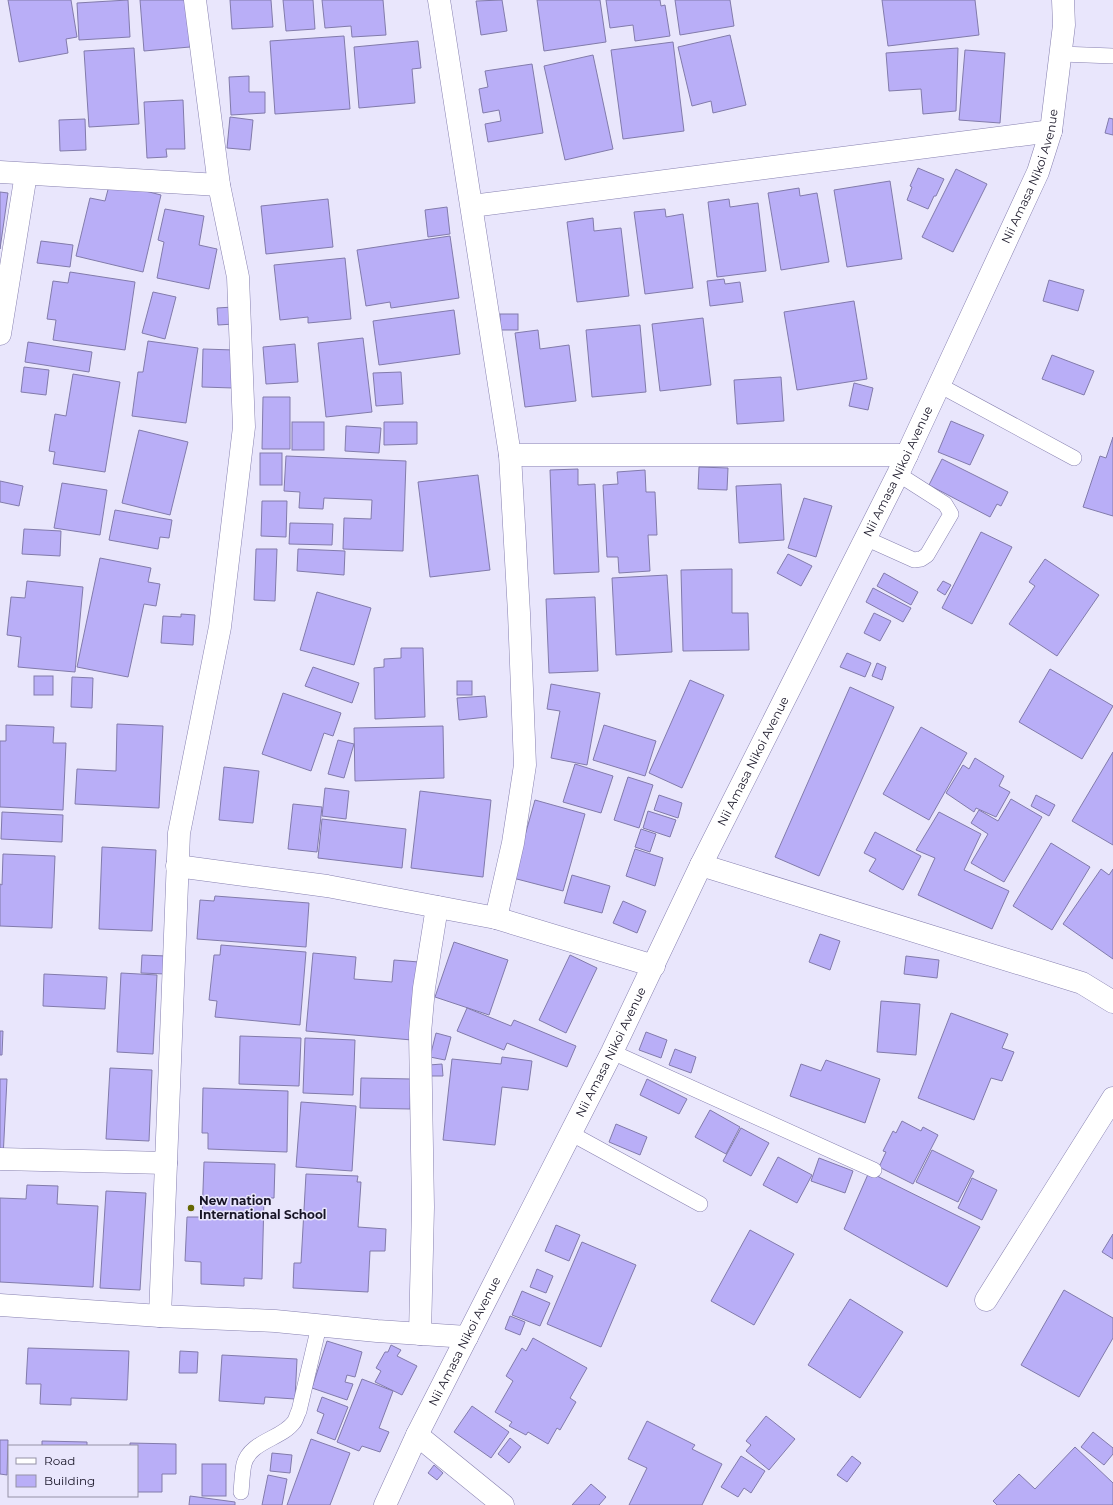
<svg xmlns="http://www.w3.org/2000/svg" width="1113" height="1505" font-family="Montserrat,sans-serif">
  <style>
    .building { fill: #b9aef7; stroke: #827bab }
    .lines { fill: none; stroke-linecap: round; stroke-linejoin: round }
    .service-casing { stroke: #8780b0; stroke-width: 16 }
    .minor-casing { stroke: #8780b0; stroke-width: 23 }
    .tertiary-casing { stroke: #8780b0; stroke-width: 23 }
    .service { stroke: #fff; stroke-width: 15 }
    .minor { stroke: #fff; stroke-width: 22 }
    .tertiary { stroke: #fff; stroke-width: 22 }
    .poi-dot { fill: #666703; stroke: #e9e6fc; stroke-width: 1.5 }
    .labels { text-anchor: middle; stroke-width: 3; stroke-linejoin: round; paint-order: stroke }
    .street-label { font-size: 12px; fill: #171426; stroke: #e9e6fc }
    .poi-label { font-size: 12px; font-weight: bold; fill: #171426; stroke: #e9e6fc; text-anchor: start }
  </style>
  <rect width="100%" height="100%" fill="#e9e6fc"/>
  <g class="building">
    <path d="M8,0H71L77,37L66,39L68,53L19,62Z"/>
    <path d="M128,0L130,37L79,40L77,3Z"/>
    <path d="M140,0H187L190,47L144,51Z"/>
    <path d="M230,0H271L273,27L232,29Z"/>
    <path d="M283,0H313L315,29L286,31Z"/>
    <path d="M322,0H383L386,35L352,37L351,26L325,28Z"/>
    <path d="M502,0L507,31L481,35L476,1Z"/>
    <path d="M537,0H600L606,42L544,51Z"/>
    <path d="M606,0H660L661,6L665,5L670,36L635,41L633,25L610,28Z"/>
    <path d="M675,0H730L734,26L680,35Z"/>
    <path d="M882,0H975L979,35L888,46Z"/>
    <path d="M730,35L746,105L713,113L711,101L692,106L678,47Z"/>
    <path d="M344,36L350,109L275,114L270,41Z"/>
    <path d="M418,41L421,68L412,69L415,103L359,108L354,47Z"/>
    <path d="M673,42L684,131L623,139L611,50Z"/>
    <path d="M134,48L139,124L89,127L84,51Z"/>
    <path d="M958,48L956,111L923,114L921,89L889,91L886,53Z"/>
    <path d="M965,50L1005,53L1000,123L959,120Z"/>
    <path d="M593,55L613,149L565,160L544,66Z"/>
    <path d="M532,64L543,133L488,142L485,124L501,121L499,110L483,113L479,89L488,87L485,71Z"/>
    <path d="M249,76V92H265V113L231,115L229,77Z"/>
    <path d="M183,100L185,149H166L167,157L147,158L144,102Z"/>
    <path d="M230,117L253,120L250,150L227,148Z"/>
    <path d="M1109,118L1113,119V135L1105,133Z"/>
    <path d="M85,119L86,150L60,151L59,120Z"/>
    <path d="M918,168L944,179L936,196H934L928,209L907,200L912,187L910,186Z"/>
    <path d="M956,169L987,184L953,252L922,237Z"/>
    <path d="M890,181L902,259L847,267L834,190Z"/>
    <path d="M110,182L161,195L143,272L76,256L90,198L105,201Z"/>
    <path d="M799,188L800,196L817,193L829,262L781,270L768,193Z"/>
    <path d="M0,192L8,193L0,249Z"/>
    <path d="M328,199L333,247L266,254L261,206Z"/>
    <path d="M729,199L730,207L758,203L766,271L717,277L708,202Z"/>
    <path d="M447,207L450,234L428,237L425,210Z"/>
    <path d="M165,209L204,216L199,245L217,249L209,289L157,278L164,242L158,240Z"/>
    <path d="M665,209L666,217L683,214L693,288L645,294L634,212Z"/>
    <path d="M593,218L594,231L621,228L629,296L577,302L567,222Z"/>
    <path d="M450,236L459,298L391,308L390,302L366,306L357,250Z"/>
    <path d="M41,241L73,245L70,267L37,263Z"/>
    <path d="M345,258L351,319L308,323V317L280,320L274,265Z"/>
    <path d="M70,272L135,282L125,350L53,340L56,320L47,319L53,281L68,283Z"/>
    <path d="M724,279L725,284L740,282L743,302L710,306L707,281Z"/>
    <path d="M1049,280L1084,290L1078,311L1043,301Z"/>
    <path d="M153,292L176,297L165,339L142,333Z"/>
    <path d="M854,301L867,379L797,390L784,312Z"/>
    <path d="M233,307L234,324L218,325L217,308Z"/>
    <path d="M454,310L460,354L379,365L373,321Z"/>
    <rect x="500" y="314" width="18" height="16"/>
    <path d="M703,318L711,385L660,391L652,324Z"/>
    <path d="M640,325L646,392L592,397L586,330Z"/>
    <path d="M538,330L540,349L569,345L576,401L525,407L515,333Z"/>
    <path d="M363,338L372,412L326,417L318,343Z"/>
    <path d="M148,341L198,348L186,423L132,416L138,372H143Z"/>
    <path d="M28,342L92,352L89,372L25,362Z"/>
    <path d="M295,344L298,382L266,384L263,347Z"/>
    <path d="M203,349L234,350L233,388L202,387Z"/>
    <path d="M1052,355L1094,371L1084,395L1042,379Z"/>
    <path d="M24,367L49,370L46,395L21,392Z"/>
    <path d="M401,372L403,404L376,406L373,373Z"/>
    <path d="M73,374L120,382L105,472L53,464L55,452L49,451L55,414L66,416Z"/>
    <path d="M781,377L784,421L737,424L734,380Z"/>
    <path d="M854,383L873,388L868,410L849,406Z"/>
    <path d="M263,397H290V449H262Z"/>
    <path d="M951,421L984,435L970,465L938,452Z"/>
    <rect x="292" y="422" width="32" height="28"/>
    <path d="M384,422H417V444L384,445Z"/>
    <path d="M346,426L381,428L379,453L345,451Z"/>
    <path d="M139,430L188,442L170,515L122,503Z"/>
    <path d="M1113,437V516L1083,507L1100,456L1106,458Z"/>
    <rect x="260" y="453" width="22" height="32"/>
    <path d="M286,456L406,461L403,551L343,549L344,518L371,519L372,500L324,498L323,509L299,508L300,492L284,491Z"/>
    <path d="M942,459L1008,492L1001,506L997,504L990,517L929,485Z"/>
    <path d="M699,467L728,468L727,490L698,489Z"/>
    <path d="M578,469V485L595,484L599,572L554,574L550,470Z"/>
    <path d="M645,470L646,492H655L657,535H648L650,571L619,573L618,557H607L603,485L618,484L617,472Z"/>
    <path d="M478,475L490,570L430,577L418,482Z"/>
    <path d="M0,481L23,486L19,506L0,502Z"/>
    <path d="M62,483L107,490L100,535L54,528Z"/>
    <path d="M781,484L784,540L739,543L736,486Z"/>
    <path d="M804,498L832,506L816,557L788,548Z"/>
    <path d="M262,501H287L286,537L261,536Z"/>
    <path d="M115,510L172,520L169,538L160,537L158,549L109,540Z"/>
    <path d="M290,523L333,524L332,545L289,544Z"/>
    <path d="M24,529L61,531L60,556L22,554Z"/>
    <path d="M981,532L1012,547L972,624L942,608Z"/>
    <path d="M256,549H277L275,601L254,600Z"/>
    <path d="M298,549L345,551L344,575L297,571Z"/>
    <path d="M788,554L812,566L801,586L777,573Z"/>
    <path d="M100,558L151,568L148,582L160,584L156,606L144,604L128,677L77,667Z"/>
    <path d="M1045,559L1099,595L1057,656L1009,624L1035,586L1029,582Z"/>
    <path d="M732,569V613H748L749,650L683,651L681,570Z"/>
    <path d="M884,573L918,592L911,605L877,586Z"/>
    <path d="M667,575L672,652L616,655L612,578Z"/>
    <path d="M27,581L83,587L75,672L18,667L21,637L7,635L11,597L25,598Z"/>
    <path d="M943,581L951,585L945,595L937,590Z"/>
    <path d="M873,588L911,608L903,622L866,602Z"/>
    <path d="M317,592L371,608L354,665L300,650Z"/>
    <path d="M595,597L598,671L549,673L546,599Z"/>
    <path d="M874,613L891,621L880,641L864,633Z"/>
    <path d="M181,614L195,615L193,645L161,643L163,616L181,617Z"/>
    <path d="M401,648H423L425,717L375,719L374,668L384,667V659L401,658Z"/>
    <path d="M847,653L871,663L865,677L840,667Z"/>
    <path d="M877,663L886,667L882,680L872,676Z"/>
    <path d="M313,667L359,683L352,703L305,686Z"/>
    <path d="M1050,669L1113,706L1082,759L1019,722Z"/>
    <rect x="34" y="676" width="19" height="19"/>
    <path d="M72,677L93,678L92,708L71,707Z"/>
    <path d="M690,680L724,695L682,788L649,773Z"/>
    <rect x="457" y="681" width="15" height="14"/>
    <path d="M551,684L600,693L587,765L551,758L560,711L547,709Z"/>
    <path d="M850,687L894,707L819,876L775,857Z"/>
    <path d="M283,693L341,713L333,736L324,733L311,771L262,754Z"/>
    <path d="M485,696L487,717L459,720L457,698Z"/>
    <path d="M117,724L163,726L159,808L75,804L77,769L116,771Z"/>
    <path d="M6,725L54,727L53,743H66L63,810L0,807V741H6Z"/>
    <path d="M604,725L656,741L645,776L593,760Z"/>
    <path d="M443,726L444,778L355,781L354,728Z"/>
    <path d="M921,727L967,753L929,820L883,794Z"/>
    <path d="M338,740L354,744L344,778L328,774Z"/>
    <path d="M1113,752V845L1072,821Z"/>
    <path d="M975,758L1004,776L999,786L1010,792L996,817L976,808L974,812L946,793L963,765L969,769Z"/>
    <path d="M575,764L613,776L601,813L563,802Z"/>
    <path d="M224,767L259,771L253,823L219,820Z"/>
    <path d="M628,777L653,785L639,828L614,820Z"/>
    <path d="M325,788L349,791L346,819L322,816Z"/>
    <path d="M420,791L491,800L483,877L411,868Z"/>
    <path d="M659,795L682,803L678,818L654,810Z"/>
    <path d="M1036,795L1055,805L1049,816L1031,806Z"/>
    <path d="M1011,799L1042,817L1004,882L971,863L988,834L971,823L979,810L998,821Z"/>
    <path d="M535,800L585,814L563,891L513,878Z"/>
    <path d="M293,804L322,807L317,852L288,849Z"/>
    <path d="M648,811L676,820L670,837L643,828Z"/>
    <path d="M2,812L63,815L62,842L1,839Z"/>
    <path d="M939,812L981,834L964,870L1009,891L992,929L918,895L935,858L916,850Z"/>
    <path d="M322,819L406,829L402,868L318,858Z"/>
    <path d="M641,829L656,834L650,852L635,847Z"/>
    <path d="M875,832L921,856L903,890L869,871L876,859L864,853Z"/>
    <path d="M1051,843L1090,867L1052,930L1013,906Z"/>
    <path d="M102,847L156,850L152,931L99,929Z"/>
    <path d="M635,849L663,858L655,886L626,876Z"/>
    <path d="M3,854L55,856L52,928L0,926V884L2,885Z"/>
    <path d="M1101,869L1109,875L1113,869V959L1063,924Z"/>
    <path d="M572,875L610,886L602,913L564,903Z"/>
    <path d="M215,896L309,903L306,947L197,939L200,900L214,901Z"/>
    <path d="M623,901L646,911L637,933L613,923Z"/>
    <path d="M820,934L840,941L830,970L809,962Z"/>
    <path d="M454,942L508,960L489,1015L435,997Z"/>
    <path d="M221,945L306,952L300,1025L215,1017L217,1001L209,1000L214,955H220Z"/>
    <path d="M313,953L356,957L354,979L392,982L394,960L419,962L412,1040L306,1031Z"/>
    <path d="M142,955L166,956L165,974L141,973Z"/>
    <path d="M570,955L597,968L566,1033L539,1020Z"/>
    <path d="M906,956L939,960L937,978L904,974Z"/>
    <path d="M121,973L157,975L153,1054L117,1052Z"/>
    <path d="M44,974L107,977L105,1009L43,1006Z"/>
    <path d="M881,1001L920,1004L916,1055L877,1052Z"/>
    <path d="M467,1008L511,1026L514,1020L576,1046L567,1067L507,1043L504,1050L457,1031Z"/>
    <path d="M951,1013L1008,1034L1002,1048L1014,1052L1002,1081L991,1078L974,1120L918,1098Z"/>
    <path d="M0,1031H3L2,1055H0Z"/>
    <path d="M646,1032L667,1040L661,1058L639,1050Z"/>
    <path d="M436,1033L451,1037L445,1060L430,1057Z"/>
    <path d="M240,1036L301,1038L299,1086L239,1084Z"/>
    <path d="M305,1038L355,1040L353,1095L303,1093Z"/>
    <path d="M675,1049L696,1057L691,1073L669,1065Z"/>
    <path d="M502,1057L532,1061L528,1090L502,1087L495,1145L443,1140L452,1059L501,1064Z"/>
    <path d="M826,1060L880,1079L865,1123L790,1096L801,1064L821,1071Z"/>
    <path d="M442,1064L443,1076H429V1065Z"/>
    <path d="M110,1068L152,1070L149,1141L106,1139Z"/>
    <path d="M361,1078L411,1079L410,1109L360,1108Z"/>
    <path d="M0,1079H7L3,1158L0,1157Z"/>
    <path d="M647,1079L687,1099L679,1114L640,1095Z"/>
    <path d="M203,1088L288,1091L287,1152L208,1149V1133H202Z"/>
    <path d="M301,1102L356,1106L352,1171L296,1167Z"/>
    <path d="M710,1110L740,1127L726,1154L695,1137Z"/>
    <path d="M902,1121L921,1131L923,1127L938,1135L913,1184L879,1167L886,1152L883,1151L893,1131L896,1133Z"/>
    <path d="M616,1124L647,1137L640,1155L609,1142Z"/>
    <path d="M741,1128L769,1143L751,1176L723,1161Z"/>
    <path d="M932,1150L974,1171L958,1202L916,1182Z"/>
    <path d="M778,1157L812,1175L797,1203L763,1185Z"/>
    <path d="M819,1158L853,1171L845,1193L811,1181Z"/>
    <path d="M204,1162L275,1164L274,1198H264L262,1279L244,1278V1286L201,1284V1262L185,1261L187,1217H202Z"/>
    <path d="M869,1172L980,1227L947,1287L844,1229Z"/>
    <path d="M306,1174L358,1176L357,1182H361L358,1227L386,1229L385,1251H370L368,1292L293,1288L294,1263H301Z"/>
    <path d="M972,1178L997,1190L982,1220L958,1208Z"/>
    <path d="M27,1185L58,1186L57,1204L98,1206L93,1287L0,1282V1198L26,1199Z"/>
    <path d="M106,1191L146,1193L140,1290L100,1288Z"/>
    <path d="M556,1225L580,1235L569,1261L545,1251Z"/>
    <path d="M750,1230L794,1254L754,1325L711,1301Z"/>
    <path d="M1113,1234V1259L1102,1252Z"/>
    <path d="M582,1242L636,1265L601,1347L547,1324Z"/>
    <path d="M537,1269L553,1276L546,1293L530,1287Z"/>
    <path d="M1064,1290L1113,1318V1338L1079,1397L1021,1365Z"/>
    <path d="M522,1291L550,1303L540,1326L512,1315Z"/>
    <path d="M850,1299L903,1332L860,1398L808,1365Z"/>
    <path d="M510,1316L525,1322L520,1335L505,1329Z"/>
    <path d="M533,1338L587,1368L570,1398L576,1402L560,1430L557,1428L548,1444L528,1432L526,1435L509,1426L512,1422L495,1412L513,1381L506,1376L522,1348L526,1351Z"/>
    <path d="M327,1341L362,1352L355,1377L347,1375L345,1382L353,1384L347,1400L312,1388Z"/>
    <path d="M391,1345L401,1350L397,1356L417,1366L402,1395L375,1382L381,1371L376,1368L385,1352H388Z"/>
    <path d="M28,1348L129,1351L127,1400L71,1398V1405L40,1404L41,1384H26Z"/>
    <path d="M180,1351L198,1352L197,1373H179Z"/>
    <path d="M222,1355L297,1359L295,1399L265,1397L264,1404L219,1401Z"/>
    <path d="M362,1379L393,1391L379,1428L389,1432L380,1452L362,1446L359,1451L337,1442Z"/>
    <path d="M322,1397L348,1407L335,1440L317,1433L324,1414L317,1411Z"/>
    <path d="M472,1406L509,1432L491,1458L454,1432Z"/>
    <path d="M766,1416L795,1439L769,1470L746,1451L751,1445L746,1441Z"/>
    <path d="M647,1421L695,1445L692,1449L722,1464L702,1505H629L647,1468L628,1459Z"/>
    <path d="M1093,1432L1113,1448V1454L1104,1465L1081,1447Z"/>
    <path d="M510,1438L521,1447L509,1463L498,1454Z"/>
    <path d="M311,1439L350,1453L330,1505H287Z"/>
    <path d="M0,1440H8L7,1475L0,1474Z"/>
    <path d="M42,1441L87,1442V1446H42Z"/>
    <path d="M130,1443L176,1444V1474H162V1492H137V1446H130Z"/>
    <path d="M1075,1447L1113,1483V1505H997L993,1501L1019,1474L1035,1489Z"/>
    <path d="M272,1453L292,1455L290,1473L270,1471Z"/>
    <path d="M741,1456L765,1471L751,1493L744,1488L738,1497L721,1487Z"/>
    <path d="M852,1456L861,1463L847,1482L837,1475Z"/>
    <rect x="202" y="1464" width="24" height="32"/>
    <path d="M434,1465L443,1473L437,1480L428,1473Z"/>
    <path d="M268,1475L287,1479L282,1505H262Z"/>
    <path d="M591,1484L606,1497L599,1505H572Z"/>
    <path d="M190,1496L235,1502V1505H189Z"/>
  </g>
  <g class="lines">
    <defs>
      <g id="service">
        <path d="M1061,54L1113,56"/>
        <path d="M939,385L1074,458"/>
        <path d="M865,538L914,560L921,559L927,555L951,514L945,504L898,474"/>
        <path d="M612,1052L874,1170"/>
        <path d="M570,1133L700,1204"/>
        <path d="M241,1492C242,1483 242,1473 244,1464C250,1441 282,1439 294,1422C296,1420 297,1414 299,1411L319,1326"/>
      </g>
      <g id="minor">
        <path d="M439,0L510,455L519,613L525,765L513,843L496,918"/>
        <path d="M0,172L219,185"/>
        <path d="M472,206L1051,131"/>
        <path d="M0,334L26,174"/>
        <path d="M510,455H907"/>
        <path d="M701,865L1082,983L1113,1002"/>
        <path d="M177,866L327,886L496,918L654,966"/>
        <path d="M0,1159L166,1163"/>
        <path d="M986,1300L1113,1098"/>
        <path d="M0,1305L160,1316L275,1321L377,1331L467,1337"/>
        <path d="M160,1316L179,833L220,627L244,427L238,277L219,185L195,0"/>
        <path d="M420,1334L423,1207L420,1033L424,988L437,907"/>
        <path d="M417,1435L503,1505"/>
      </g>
      <g id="tertiary">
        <path id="s1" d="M385,1505L417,1435L612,1052L701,865L898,474L1038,172L1051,131L1064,25L1063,0"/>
      </g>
    </defs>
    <use href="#service" class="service-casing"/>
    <use href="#minor" class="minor-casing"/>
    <use href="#tertiary" class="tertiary-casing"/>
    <use href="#service" class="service"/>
    <use href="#minor" class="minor"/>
    <use href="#tertiary" class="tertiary"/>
  </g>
  <circle class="poi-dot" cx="191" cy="1208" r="4"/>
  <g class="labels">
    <g class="street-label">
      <text dy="4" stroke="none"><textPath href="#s1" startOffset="1478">Nii Amasa Nikoi Avenue</textPath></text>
      <text dy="4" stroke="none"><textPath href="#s1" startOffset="1154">Nii Amasa Nikoi Avenue</textPath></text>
      <text dy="4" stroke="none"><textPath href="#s1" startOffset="830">Nii Amasa Nikoi Avenue</textPath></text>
      <text dy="4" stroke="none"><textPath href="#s1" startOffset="506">Nii Amasa Nikoi Avenue</textPath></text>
      <text dy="4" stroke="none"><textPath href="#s1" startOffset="182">Nii Amasa Nikoi Avenue</textPath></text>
    </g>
    <g class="poi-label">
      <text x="199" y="1205">New nation<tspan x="199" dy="14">International School</tspan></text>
    </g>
  </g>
  <rect x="8" y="1445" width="130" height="52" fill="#e9e6fc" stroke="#9592a6"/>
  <rect x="16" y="1458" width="20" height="6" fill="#ffffff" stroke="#9592a6"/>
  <text x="44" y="1465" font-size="12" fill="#171426">Road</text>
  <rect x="16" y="1475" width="20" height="12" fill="#b9aef7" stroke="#9592a6"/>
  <text x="44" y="1485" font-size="12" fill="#171426">Building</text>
</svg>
